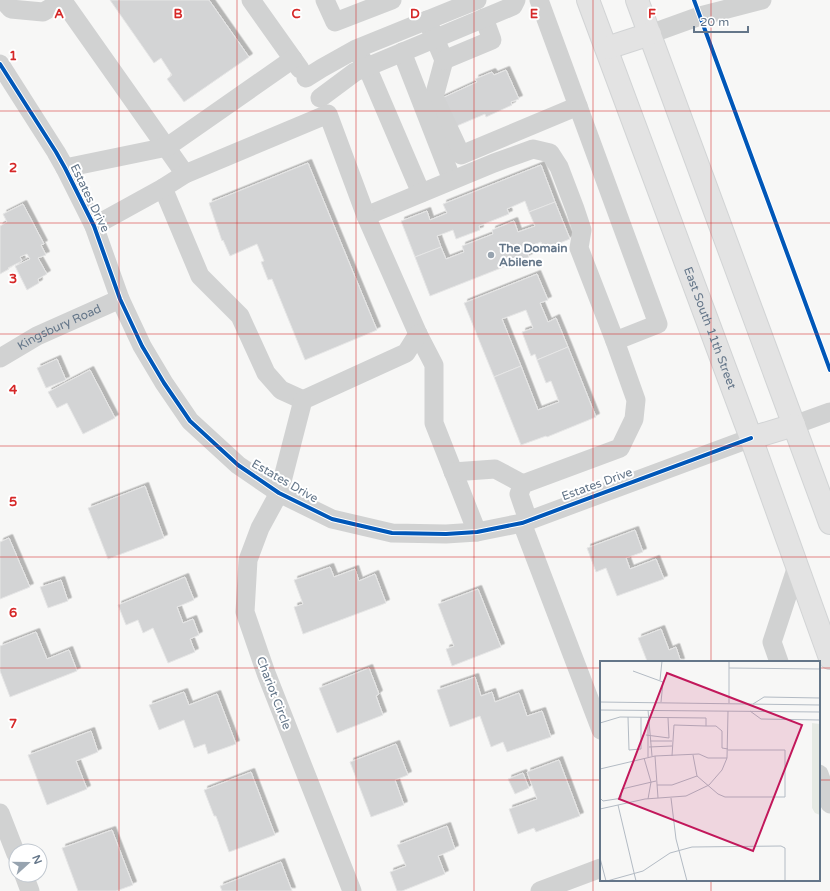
<svg xmlns="http://www.w3.org/2000/svg" width="830" height="891" font-family="'Varela Round',sans-serif">
  <style>
    .building { fill: #d3d4d5; stroke: #e6e6e6; filter: url(#shadow) }
    .lines { fill: none; stroke-linecap: round; stroke-linejoin: round }
    .major-casing { stroke: #d2d4d5; stroke-width: 24 }
    .minor { stroke: #d1d2d2; stroke-width: 19 }
    .major { stroke: #e3e3e3; stroke-width: 22 }
    .cycleway-casing { stroke: #fff; stroke-width: 6 }
    .cycleway { stroke: #0057b8; stroke-width: 4 }
    .grid { fill: none; stroke: #d62828; stroke-width: 1; stroke-opacity: 0.55 }
    .poi-dot { fill: #97a3af; stroke: #fff; stroke-width: 1.5 }
    .labels { text-anchor: middle; stroke-width: 4; stroke-linejoin: round; paint-order: stroke }
    .street-label { font-size: 12px; fill: #647689; stroke: #fff }
    .poi-label { font-size: 12px; font-weight: bold; fill: #647689; stroke: #fff; text-anchor: start }
    .inset-road { fill: none; stroke: #b3bbc4; stroke-width: 1 }
    .view { fill: #c2185b; fill-opacity: 0.15; stroke: #c2185b; stroke-width: 2 }
    .inset-edge { fill: none; stroke: #647689; stroke-width: 2 }
    .grid-label { font-size: 13px; text-anchor: middle; font-weight: bold; fill: #d62828; stroke: #fff; stroke-width: 4; stroke-linejoin: round; paint-order: stroke }
  </style>
  <defs>
    <filter id="shadow"><feDropShadow dx="3.5" dy="-3.5" stdDeviation="0" flood-color="#0004"/></filter>
  </defs>
  <rect width="100%" height="100%" fill="#f7f7f6"/>
  <g class="building">
    <path d="M110,0H209L249,57L184,102L167,79L172,75L161,58L154,63Z"/>
    <path d="M506,70L519,99L511,102L512,105L486,117L485,114L452,128L440,99L477,82L475,79L492,72L494,75Z"/>
    <path d="M308,163L377,330L305,360L272,279L268,280L261,262L264,261L257,244L230,256L223,240L222,241L209,203Z"/>
    <path d="M541,165L555,202L529,212L525,201L507,209L509,214L479,226L480,230L456,239L453,230L437,236L441,247L415,257L401,221L427,211L430,220L447,213L443,204Z"/>
    <path d="M555,202L570,239L544,249L541,242L526,248L529,257L430,296L415,257L441,247L446,259L464,252L462,246L493,234L492,230L514,221L518,232L535,226L529,212Z"/>
    <path d="M23,204L44,244L41,245L46,255L38,258L47,274L38,279L39,283L27,290L15,266L30,259L27,254L20,257L22,261L8,268L9,269L0,274V226L7,222L3,214Z"/>
    <path d="M537,274L548,300L540,303L548,322L556,318L568,347L537,360L535,354L531,356L522,332L533,328L526,310L502,319L521,366L494,377L464,303Z"/>
    <path d="M568,347L596,417L547,437L546,436L521,445L494,377L521,366L538,410L559,402L551,381L546,383L537,360Z"/>
    <path d="M57,359L66,380L46,388L37,368Z"/>
    <path d="M90,370L115,418L83,434L67,403L57,408L48,392Z"/>
    <path d="M145,486L164,538L108,559L88,508Z"/>
    <path d="M635,530L643,552L626,558L630,569L656,559L664,579L617,596L606,568L596,572L587,548Z"/>
    <path d="M9,538L30,587L0,599V542Z"/>
    <path d="M330,567L334,577L355,569L359,581L375,574L386,603L303,634L294,607L303,604L294,580Z"/>
    <path d="M185,577L194,600L177,607L183,623L193,619L199,635L190,639L195,652L168,663L153,628L143,633L138,620L126,625L118,605Z"/>
    <path d="M61,580L68,601L48,608L40,587Z"/>
    <path d="M478,589L501,647L452,666L446,649L454,646L438,604Z"/>
    <path d="M661,629L669,650L676,647L681,662H643L647,661L638,638Z"/>
    <path d="M36,632L47,659L69,650L77,671L10,697L0,671V646Z"/>
    <path d="M369,668L379,694L376,696L383,715L337,733L319,688Z"/>
    <path d="M475,677L481,696L492,692L495,702L519,693L527,716L542,711L551,737L507,752L503,742L491,747L480,716L450,727L437,690Z"/>
    <path d="M184,692L189,705L217,694L236,744L208,754L205,744L194,748L184,720L159,730L149,705Z"/>
    <path d="M91,731L98,752L76,761L87,789L47,805L28,755Z"/>
    <path d="M396,744L408,775L395,780L404,805L371,817L350,762Z"/>
    <path d="M559,760L580,816L536,832L534,828L518,834L509,809L537,799L527,772Z"/>
    <path d="M251,772L275,835L229,852L216,816H214L204,790Z"/>
    <path d="M523,773L529,788L515,794L508,779Z"/>
    <path d="M447,826L455,849L438,856L445,874L402,891H397L390,872L406,866L397,845Z"/>
    <path d="M112,830L133,885L116,891H78L62,848Z"/>
    <path d="M281,862L292,891H222L220,886Z"/>
  </g>
  <g class="lines">
    <defs>
      <g id="major">
        <path id="s2" d="M588,0L751,438L830,658"/>
        <path d="M637,0L830,523"/>
        <path d="M607,48L650,34"/>
        <path d="M751,438L794,425"/>
      </g>
    </defs>
    <use href="#major" class="major-casing"/>
    <g class="minor">
      <path d="M3,0L11,9L43,12L63,1L185,174"/>
      <path d="M251,0L300,69"/>
      <path d="M325,0L335,22L392,0"/>
      <path d="M427,20L444,60L434,97L461,155L578,106"/>
      <path d="M650,34L700,16L762,0"/>
      <path d="M402,52L452,180"/>
      <path d="M360,56L367,67L421,193"/>
      <path d="M444,60L492,40L484,18"/>
      <path d="M0,64L56,152L65,168L94,226L120,299L142,346L164,383L190,421L238,465L279,493L332,519L392,533L446,534L477,532L522,523L751,438"/>
      <path d="M306,78L322,68L356,49L477,0"/>
      <path d="M320,98L355,72L513,6L516,0"/>
      <path d="M65,168L167,147L293,59"/>
      <path d="M163,188L200,276L240,316L266,373L281,390L303,400"/>
      <path d="M366,216L494,163L533,149L550,153L559,167L575,209L582,230L579,248L615,341"/>
      <path d="M94,226L163,188L185,174L328,114L366,216L418,334L434,365V423L477,532"/>
      <path id="s1" d="M0,358L37,336L120,299"/>
      <path d="M794,425L830,412"/>
      <path d="M453,472L495,469L523,484"/>
      <path d="M528,520L519,494L523,484L620,448L634,419L636,400L615,341L658,324L539,0"/>
      <path d="M522,523L601,730"/>
      <path d="M779,662L772,642L797,566"/>
      <path d="M819,774L830,804"/>
      <path d="M0,813L16,854"/>
      <path d="M24,875L30,891"/>
      <path d="M352,891L266,673L245,612L248,560L260,528L279,493L303,400L406,353L418,334"/>
      <path d="M540,891L601,868"/>
    </g>
    <use href="#major" class="major"/>
    <defs>
      <g id="cycleway">
        <path d="M694,0L830,370"/>
        <path d="M0,64L56,152L65,168L94,226L120,299L142,346L164,383L190,421L238,465L279,493L332,519L392,533L446,534L477,532L522,523L751,438"/>
      </g>
    </defs>
    <use href="#cycleway" class="cycleway-casing"/>
    <use href="#cycleway" class="cycleway"/>
  </g>
  <path class="grid" d="M119,0V891M237,0V891M356,0V891M474,0V891M593,0V891M711,0V662M0,111H830M0,223H830M0,334H830M0,446H830M0,557H830M0,668H601M819,668H830M0,780H601M819,780H830M711,880V891"/>
  <circle class="poi-dot" cx="491" cy="255" r="4"/>
  <g class="labels">
    <g class="street-label">
      <text transform="translate(90 198) rotate(64)" y="4">Estates Drive</text>
      <text dy="4" stroke="none"><textPath href="#s1" startOffset="67">Kingsbury Road</textPath></text>
      <text dy="4" stroke="none"><textPath href="#s2" startOffset="350">East South 11th Street</textPath></text>
      <text transform="translate(285 481) rotate(30)" y="4">Estates Drive</text>
      <text transform="translate(597 484) rotate(-20)" y="4">Estates Drive</text>
      <text transform="translate(274 693) rotate(69)" y="4">Chariot Circle</text>
    </g>
    <g class="poi-label">
      <text x="499" y="252">The Domain<tspan x="499" dy="14">Abilene</tspan></text>
    </g>
  </g>
  <g transform="translate(600 661)">
    <rect width="220" height="220" fill="#f7f7f6"/>
    <path d="M212,62L220,63V154L215,152L212,147Z" fill="#e6eae4"/>
    <path class="inset-road" d="M129,7L220,8M33,10L63,21L61,41M60,19L62,0M0,41L220,44M129,42V0M153,43L164,36L220,37M0,49L220,51M48,49L52,95M150,50L161,58L220,59M28,56L29,89L41,88V56M48,59V96M0,62L20,56L106,57V65H116L122,70V87L128,88M46,74L69,77L68,57M50,80H72M49,86L72,85M93,94L97,115L118,133L125,136H185V89H128M72,95L74,64L106,65M44,97L51,121L48,138M0,108L55,95M57,124H72L97,115M0,137L3,140L16,138L21,137L22,128L56,120M58,137L55,95L99,93L108,97H127M71,137L76,178L87,220M18,144L36,220M0,148L45,138L86,135L109,124L122,109L127,97L128,50M0,197L6,220M7,220L43,210L70,192L92,186L181,185L185,187V220"/>
    <path class="view" d="M67,12L202,64L153,190L19,138Z"/>
    <rect width="220" height="220" class="inset-edge"/>
  </g>
  <g class="grid-label">
    <text x="59" y="18">A</text>
    <text x="178" y="18">B</text>
    <text x="296" y="18">C</text>
    <text x="415" y="18">D</text>
    <text x="534" y="18">E</text>
    <text x="652" y="18">F</text>
    <text x="13" y="60">1</text>
    <text x="13" y="172">2</text>
    <text x="13" y="283">3</text>
    <text x="13" y="394">4</text>
    <text x="13" y="506">5</text>
    <text x="13" y="617">6</text>
    <text x="13" y="728">7</text>
  </g>
  <g transform="translate(28 863) rotate(69)"><circle r="19" fill="#ffffff" stroke="#c1c8d0"/>
  <path d="M0-3L7 15L0 10L-7 15Z" fill="#97a3af"/>
  <text y="-6" font-size="11" font-weight="bold" text-anchor="middle" fill="#647689">N</text>
  </g>
  <path d="M694 26v6h54v-6" fill="none" stroke="#647689" stroke-width="2"/>
  <text x="700" y="26" font-size="12" fill="#647689" stroke="#ffffff" stroke-width="3" paint-order="stroke">20 m</text>
</svg>
